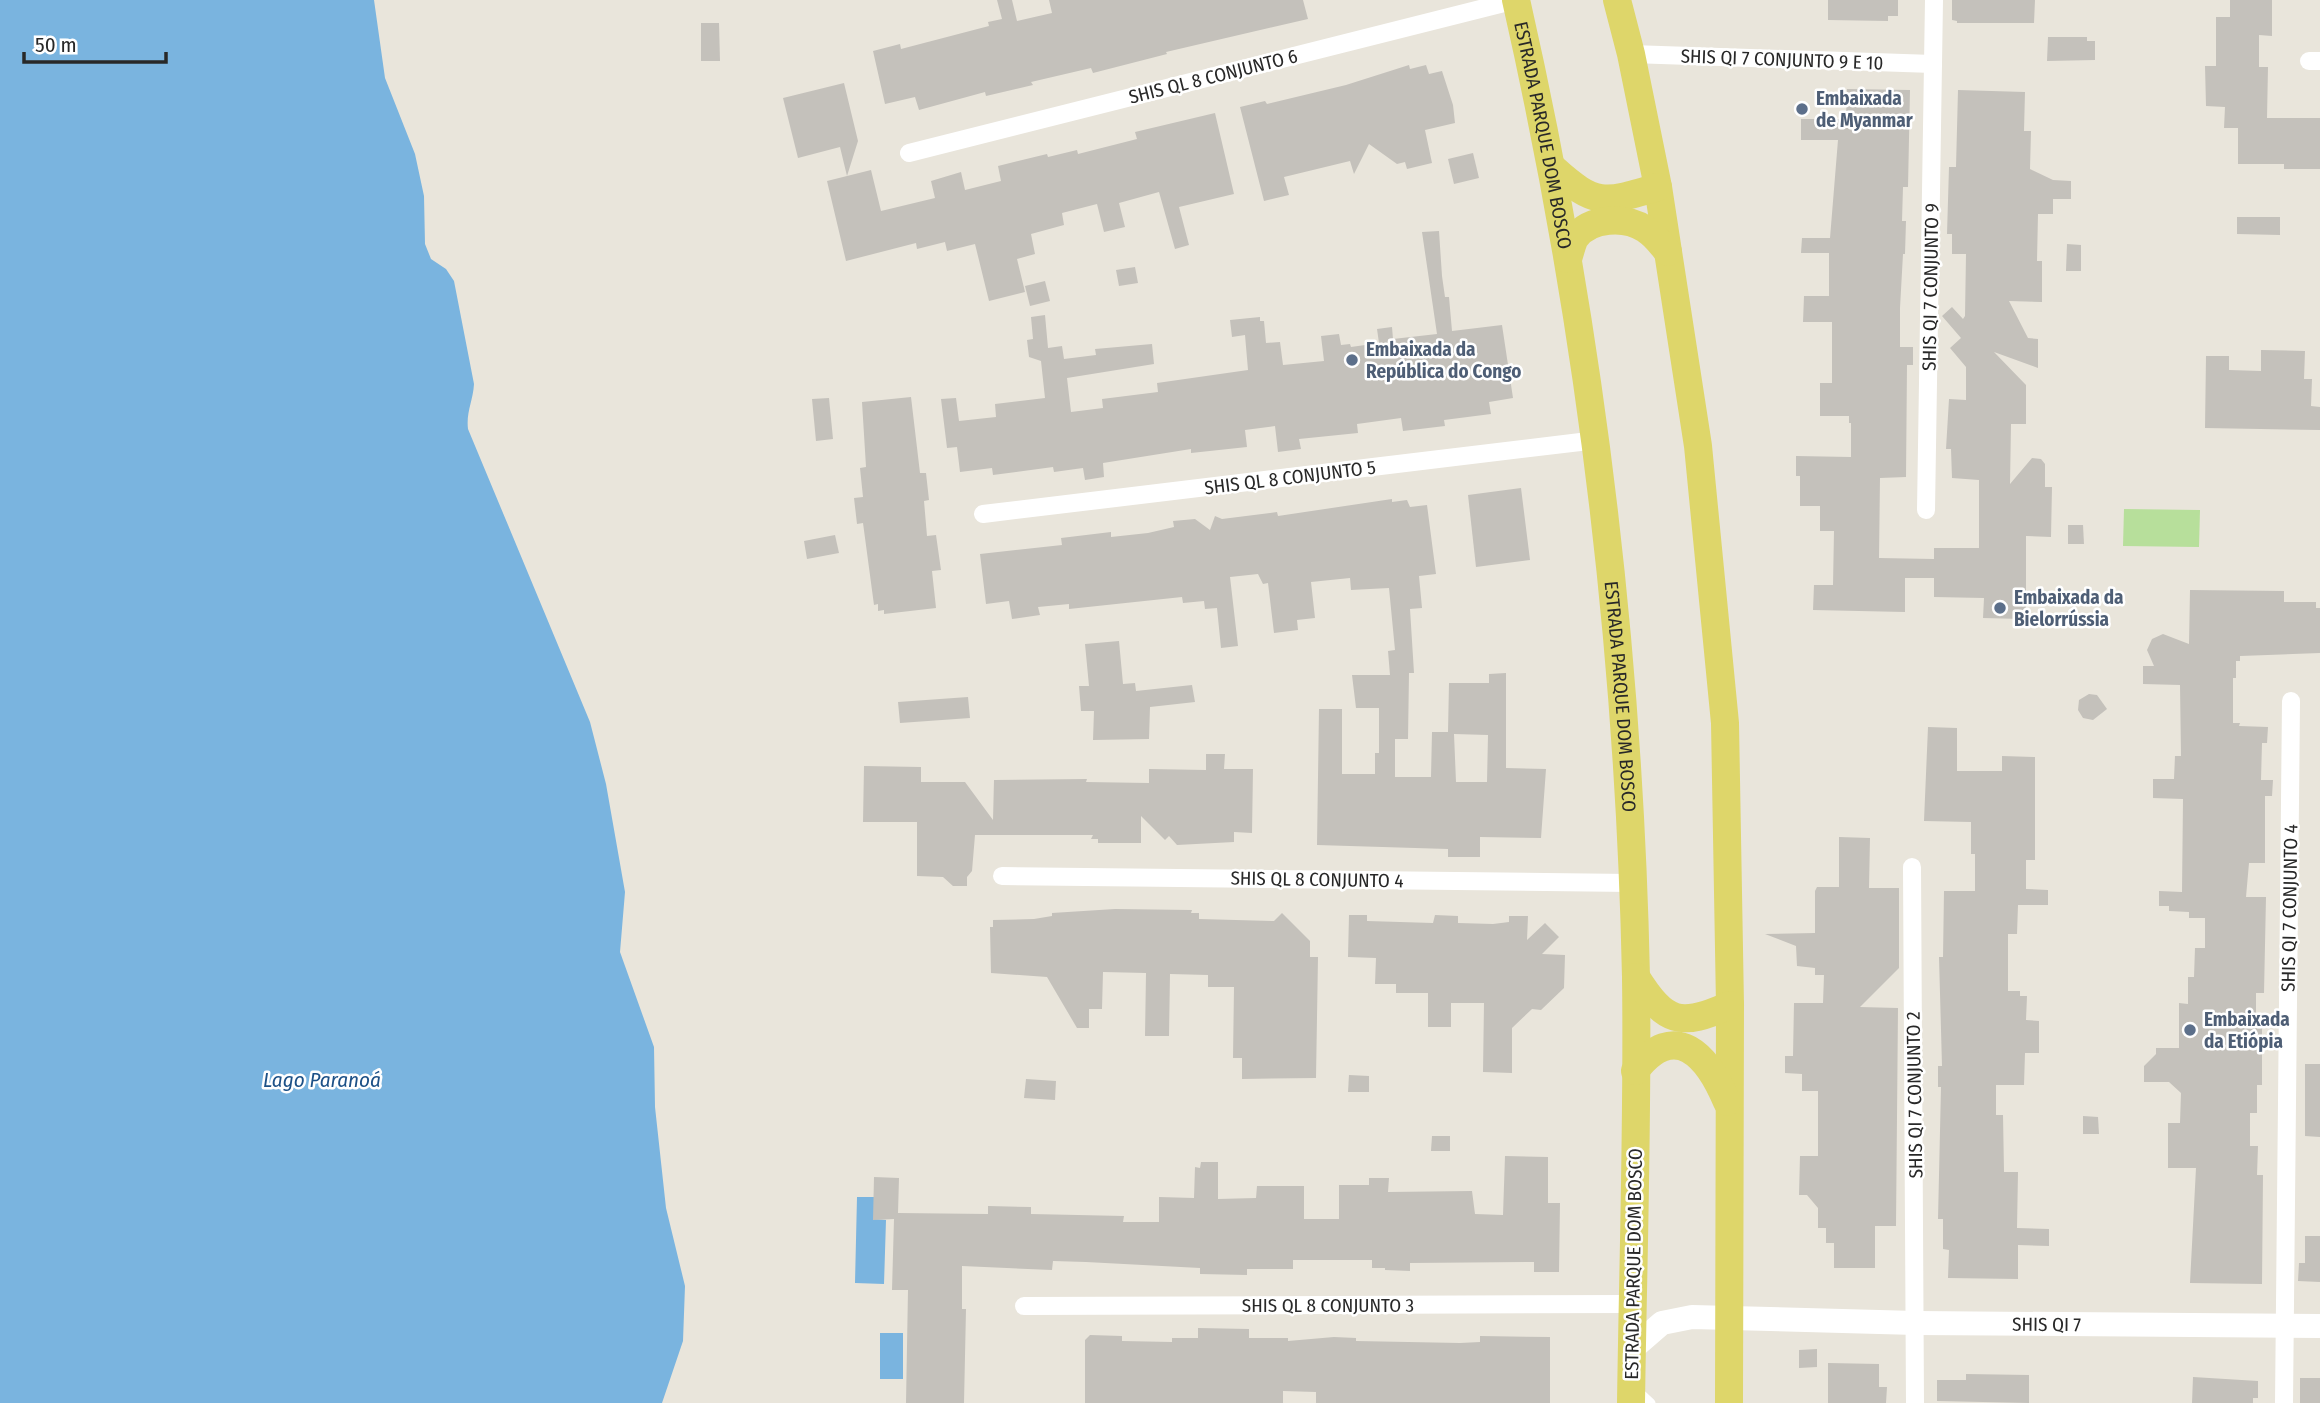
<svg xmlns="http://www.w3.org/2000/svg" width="2320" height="1403" font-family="'Fira Sans Condensed',sans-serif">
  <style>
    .pitch { fill: #b7df9b }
    .water { fill: #7ab4df }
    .building { fill: #c4c1bb; fill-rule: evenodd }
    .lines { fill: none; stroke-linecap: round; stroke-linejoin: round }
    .lane { stroke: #fff; stroke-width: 9 }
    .street { stroke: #fff; stroke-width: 18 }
    .secondary { stroke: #fff; stroke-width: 24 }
    .primary { stroke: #ded66a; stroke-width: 28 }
    .service-dot { fill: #5c6f8a; stroke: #fff; stroke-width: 2.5 }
    .labels { text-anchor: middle; stroke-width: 5; stroke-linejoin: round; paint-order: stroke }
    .street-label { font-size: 19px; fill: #282828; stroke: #fff }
    .service-label { font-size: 19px; font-weight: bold; fill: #4e5e75; stroke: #fff; text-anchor: start }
    .water-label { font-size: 21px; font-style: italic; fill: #1d5187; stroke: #fff }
  </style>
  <rect width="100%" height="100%" fill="#e9e5db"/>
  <path class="pitch" d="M2124,509L2200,510L2199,547L2123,546Z"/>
  <g class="water">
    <path d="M0,0H374L385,78L415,154L424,196L425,244L431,259L446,269L454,281L474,384C473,401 466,412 468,429L590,722L606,784L625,892L620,952L654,1047L655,1107L666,1208L685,1286L683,1341L662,1403H0Z"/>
    <path d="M857,1197H874V1219L886,1220L884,1284L855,1283Z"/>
    <rect x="880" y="1333" width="23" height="46"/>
  </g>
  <g class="building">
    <path d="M997,0H1012L1017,21L1052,13L1049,0H1303L1308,19L1166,52L1167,54L1093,73L1091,68L1031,82L1033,85L986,96L985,92L919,110L915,97L885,104L873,51L900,44L901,49L989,26L988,22L1002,19Z"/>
    <path d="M1828,0H1898V16H1888V21L1828,20Z"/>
    <path d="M1952,0H2035L2034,23H1957V21L1952,20Z"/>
    <path d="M2230,0H2272V36L2259,35V67H2268L2267,118H2320V169H2284V164H2238V128H2224L2225,107L2206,106L2205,66H2216V17H2230Z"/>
    <path d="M701,23H719L720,61H701Z"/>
    <path d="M2048,37H2087V41H2095V60L2047,61Z"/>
    <path d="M1409,65L1410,69L1426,65L1429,74L1442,71L1453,105L1455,123L1425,130L1432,163L1407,169L1405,162L1397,164L1369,144L1354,174L1350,161L1284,177L1289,195L1264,201L1240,107L1265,101L1267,104L1346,85Z"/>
    <path d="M844,83L858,141L847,176L871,170L881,211L935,198L931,181L961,172L965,190L1001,181L998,166L1047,154L1048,157L1077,150L1078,154L1137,139L1135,132L1215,113L1234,194L1179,207L1189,245L1175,249L1159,192L1119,203L1125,227L1104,232L1097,204L1062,213L1064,225L1031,234L1035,254L1017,259L1025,292L989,301L975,244L947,251L945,242L917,249L916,243L846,261L827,181L847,176L840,147L798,158L783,98Z"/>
    <path d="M1847,89L1910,90L1908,187H1903L1902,221H1906L1905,254H1903L1900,308V347H1913V365H1907L1906,477L1880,478L1879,558L1934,559V548H1979V480L1952,478L1951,449H1946L1949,399L1966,400V367L1950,348L1961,338L1942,316L1952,307L1963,319L1965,316L1966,254H1952V234H1947L1949,167H1956L1958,90L2025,92L2024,131H2031L2030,169L2053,180L2071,181V199H2053V214H2038L2037,261H2042V302L2009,301L2028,338L2038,339V368L1994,352L2026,385V424H2011L2010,484L2032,458L2041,459L2045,464V487H2052L2051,537L2026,536V610H2022V619L1983,618L1984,598L1934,597V578H1905V612L1813,610L1814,585H1833L1834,531H1820V506H1800V476H1796V456L1851,457V423H1849V416H1820V383H1832V322H1803L1804,296H1829V253H1801L1802,238H1830L1838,140H1801V119H1846Z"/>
    <path d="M1473,153L1479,178L1454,184L1448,159Z"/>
    <path d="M2237,217H2280V235L2237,234Z"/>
    <path d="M1439,231L1442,276L1445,297H1449L1452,331L1502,325L1513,398L1489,402L1491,414L1444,420L1445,426L1403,431L1401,418L1357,424L1358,433L1299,439L1301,449L1278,452L1275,426L1245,430L1247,447L1191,453V449L1103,463L1104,477L1085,480L1083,468L1054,472L1053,467L993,475L992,468L960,472L957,447L947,448L941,399L956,398L959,421L996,417L995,404L1045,398L1041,361L1029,357L1027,340L1033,339L1031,317L1045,315L1048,348L1062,346L1064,359L1096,355L1095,349L1152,344L1154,364L1067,378L1071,412L1103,408L1102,399L1158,392L1157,383L1248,370L1245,335L1232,337L1230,320L1260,317V321H1264L1266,343L1280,342L1283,365L1324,361L1321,336L1339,334L1341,345L1350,344L1351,347L1379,343L1377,329L1392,327L1393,339L1437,334L1422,232Z"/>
    <path d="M2067,244L2081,245V271H2066Z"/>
    <path d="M1135,267L1138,283L1119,286L1116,270Z"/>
    <path d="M1045,281L1050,301L1030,306L1025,286Z"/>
    <path d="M2261,350L2305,351L2304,379H2312L2311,406L2320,407V430L2205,428L2206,356H2229V370L2261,371Z"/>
    <path d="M911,397L920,473H926L929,500L924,501L927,536L936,535L941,570L932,571L936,608L884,614V610L878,611V604L874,605L863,523L857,524L854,498L863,497L860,468L866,467L862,402Z"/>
    <path d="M829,398L833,439L816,441L812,399Z"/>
    <path d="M1521,488L1530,560L1476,567L1468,495Z"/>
    <path d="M1392,499V502L1407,500L1410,507L1427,505L1436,574L1419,576L1422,608L1410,609L1414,673H1409L1408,739H1395V777H1431L1432,732H1448L1449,683H1489V674L1506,673V768L1546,769L1541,838L1480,837V857H1448V849L1317,845L1319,709H1342V774H1375V753H1379V708H1356L1352,675H1390L1388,651L1395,650L1389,588L1351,590L1350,578L1311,582L1315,618L1297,620L1298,630L1274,633L1268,583L1263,584L1258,574L1230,577L1238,646L1221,648L1217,608L1205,609L1204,601L1183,603L1182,597L1069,609V604L1038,607L1040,615L1012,619L1009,601L986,604L980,554L1062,545L1061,538L1111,532V537L1148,533L1174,527L1173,521L1195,519L1210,530L1215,516L1222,519L1277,512L1278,516ZM1454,734L1488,735L1487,782H1456Z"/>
    <path d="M2068,525H2083L2084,544H2068Z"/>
    <path d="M835,535L839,553L807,559L804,541Z"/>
    <path d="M2190,590L2284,591V602H2316V608H2320V653L2240,656V661H2236V678H2233V723H2240L2239,726L2268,727L2267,743H2262L2261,780H2273L2272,796H2265V863H2249L2246,897H2266L2264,993H2256V1021H2262V1085H2257V1113H2250V1146H2258L2257,1175H2263L2262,1284L2190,1283L2196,1168H2168V1123H2180L2181,1093L2169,1082H2144V1066L2156,1054V1048H2179V1003L2188,1004V977H2194L2195,948H2205V918H2189V912L2169,911V906H2159V891L2182,892L2183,799L2153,798V779H2174L2175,756H2181L2180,685L2143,684V666H2154L2147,650L2152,639L2163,634L2189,644Z"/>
    <path d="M1119,641L1123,684L1135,683L1136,691L1192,685L1195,702L1150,707L1149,739L1093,740L1094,711H1081L1079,686H1089L1085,644Z"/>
    <path d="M2089,694L2097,695L2107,709L2093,720L2083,718L2078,710L2079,700Z"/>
    <path d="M968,697L970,718L900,723L898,702Z"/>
    <path d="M1928,727L1957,728V771H2002V756L2035,757V860H2026V889L2048,890V905H2018L2017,934H2008V991H2020V996H2027L2026,1020L2039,1021V1053H2025L2024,1085H1996V1115H2003L2004,1172H2018L2017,1228L2049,1229V1246L2018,1245V1279L1948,1278L1949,1250L1943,1249V1219H1938L1941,1087H1938V1066H1942L1939,957H1943L1944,891H1975V854H1971V822L1924,821Z"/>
    <path d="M1206,754H1225L1224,769H1253L1252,833L1234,832V842L1177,845L1169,836L1165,840L1141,816V843H1098V839H1091L1093,835H975L972,871L967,877V886H953L943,877L917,876V822H863L864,766L921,767V782H965L993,820L994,780L1087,779L1086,782L1149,783V769L1206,770Z"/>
    <path d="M1839,837L1870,838L1869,888H1899V968L1860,1007L1898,1008L1896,1226H1875V1268H1834V1243H1826V1228H1818V1208L1807,1195H1799L1800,1156H1818V1091H1802V1074L1785,1073V1056H1793L1794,1003H1823L1824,975H1815V968L1797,966L1796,946L1765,934L1815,933V891L1817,887H1839Z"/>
    <path d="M1115,909L1192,910L1191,913H1199V919L1274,921L1282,913L1310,941V957H1318L1316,1078L1242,1079V1058H1233L1234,987H1208V975L1170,974L1169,1036H1145L1146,973L1103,972L1102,1009H1089V1028H1077L1047,977L991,973L990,927H993V920L1034,919L1052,916V913Z"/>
    <path d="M1349,915H1367V921L1433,923L1435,915L1458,916V923L1493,924L1509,922V916H1528L1527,940L1545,923L1559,937L1542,954L1565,955L1564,988L1541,1010L1532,1009L1512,1028V1073L1483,1072L1484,1003H1451V1027H1428V993H1396V984H1375L1376,958L1348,957Z"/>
    <path d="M2305,1064H2320V1137L2305,1136Z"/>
    <path d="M1349,1075L1369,1076V1092H1348Z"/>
    <path d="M1026,1079L1056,1081L1055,1100L1024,1098Z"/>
    <path d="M2083,1116L2098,1117L2099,1134H2083Z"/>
    <path d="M1432,1136H1450V1151H1431Z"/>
    <path d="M1505,1156L1548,1157V1203H1560L1559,1272H1534V1262L1410,1263V1271L1385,1270V1268H1372V1260H1293V1269H1247V1275L1200,1274V1268L1086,1262L1053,1261L1052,1270L962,1266V1309H966L964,1403H906L908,1290H892L894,1219L873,1220L874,1177L899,1178L898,1213L988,1214V1206L1031,1207V1214L1124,1216L1123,1222H1159V1197L1194,1198L1195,1167L1200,1168L1201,1162H1218V1199L1256,1198L1257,1186H1304V1219H1339V1185H1369V1178H1389L1388,1192L1472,1191L1475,1214L1503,1215Z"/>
    <path d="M2305,1236H2320V1282L2298,1281L2299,1263H2305Z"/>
    <path d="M1198,1328L1249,1329V1338H1288V1341L1334,1337L1356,1338V1341L1460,1343L1480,1342V1336L1550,1337V1403H1316V1392L1283,1391V1403H1085V1340L1090,1335L1122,1336V1341L1172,1342V1338H1198Z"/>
    <path d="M1817,1349V1367L1799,1368V1350Z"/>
    <path d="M1828,1363L1879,1364V1387H1887L1886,1403H1828Z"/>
    <path d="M1966,1374L2029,1375V1403L1937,1401V1380H1966Z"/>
    <path d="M2193,1377L2258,1381V1398H2253V1403H2192Z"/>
    <rect x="2300" y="1378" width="20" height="25"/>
  </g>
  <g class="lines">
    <path class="lane" d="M1636,1389L1651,1403"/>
    <g class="street">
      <path d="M1631,54L1933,64"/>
      <path d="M2309,61H2320"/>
      <path d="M909,153L1516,0"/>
      <path d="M1926,510L1934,0"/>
      <path d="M983,514L1597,440"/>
      <path d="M1912,867L1915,1403"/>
      <path d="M1002,876L1631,883"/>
      <path d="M1024,1306L1632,1304"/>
      <path d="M2284,1403L2291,701"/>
    </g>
    <path class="secondary" id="s1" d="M1632,1349L1662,1323L1692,1317L1916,1323L2320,1326"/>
    <g class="primary">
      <path id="s2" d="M1516,0C1589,321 1629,648 1636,977C1638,1119 1633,1261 1631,1403"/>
      <path d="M1617,0L1631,54L1658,187L1698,446L1725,723L1730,1005L1729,1403"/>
      <path d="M1554,169C1596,207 1605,203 1658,187"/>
      <path d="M1568,259C1570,253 1572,244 1575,238C1590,217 1626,216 1645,229C1654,234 1661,244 1668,252"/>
      <path d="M1636,977C1665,1023 1680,1028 1730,1005"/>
      <path d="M1635,1071C1675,1018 1708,1056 1727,1102"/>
    </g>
  </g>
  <g class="service-dot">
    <circle cx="1802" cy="109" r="7"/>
    <circle cx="1352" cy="360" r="7"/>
    <circle cx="2000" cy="608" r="7"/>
    <circle cx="2190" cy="1030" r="7"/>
  </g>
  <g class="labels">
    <g class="street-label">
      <text transform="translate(1782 59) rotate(2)" y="7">SHIS QI 7 CONJUNTO 9 E 10</text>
      <text transform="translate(1213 76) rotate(-14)" y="7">SHIS QL 8 CONJUNTO 6</text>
      <text dy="7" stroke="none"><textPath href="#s2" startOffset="138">ESTRADA PARQUE DOM BOSCO</textPath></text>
      <text transform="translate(1930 287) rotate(-89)" y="7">SHIS QI 7 CONJUNTO 9</text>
      <text transform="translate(1290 477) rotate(-7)" y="7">SHIS QL 8 CONJUNTO 5</text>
      <text dy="7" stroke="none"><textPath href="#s2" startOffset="705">ESTRADA PARQUE DOM BOSCO</textPath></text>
      <text transform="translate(1317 879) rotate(1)" y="7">SHIS QL 8 CONJUNTO 4</text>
      <text transform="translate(2289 908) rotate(-89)" y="7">SHIS QI 7 CONJUNTO 4</text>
      <text transform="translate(1914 1095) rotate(-91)" y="7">SHIS QI 7 CONJUNTO 2</text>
      <text transform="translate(1633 1264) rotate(-89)" y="7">ESTRADA PARQUE DOM BOSCO</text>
      <text x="1328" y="1312">SHIS QL 8 CONJUNTO 3</text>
      <text dy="7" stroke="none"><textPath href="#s1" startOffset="425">SHIS QI 7</textPath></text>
    </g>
    <g class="service-label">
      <text x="1816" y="105">Embaixada<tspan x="1816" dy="22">de Myanmar</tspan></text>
      <text x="1366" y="356">Embaixada da<tspan x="1366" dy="22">República do Congo</tspan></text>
      <text x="2014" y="604">Embaixada da<tspan x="2014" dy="22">Bielorrússia</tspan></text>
      <text x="2204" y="1026">Embaixada<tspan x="2204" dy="22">da Etiópia</tspan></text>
    </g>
    <g class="water-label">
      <text x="322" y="1087">Lago Paranoá</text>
    </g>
  </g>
  <path d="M24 52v10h142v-10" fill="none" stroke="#282828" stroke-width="3.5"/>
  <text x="35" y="52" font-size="21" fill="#282828" stroke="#ffffff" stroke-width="5" paint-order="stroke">50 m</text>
</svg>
